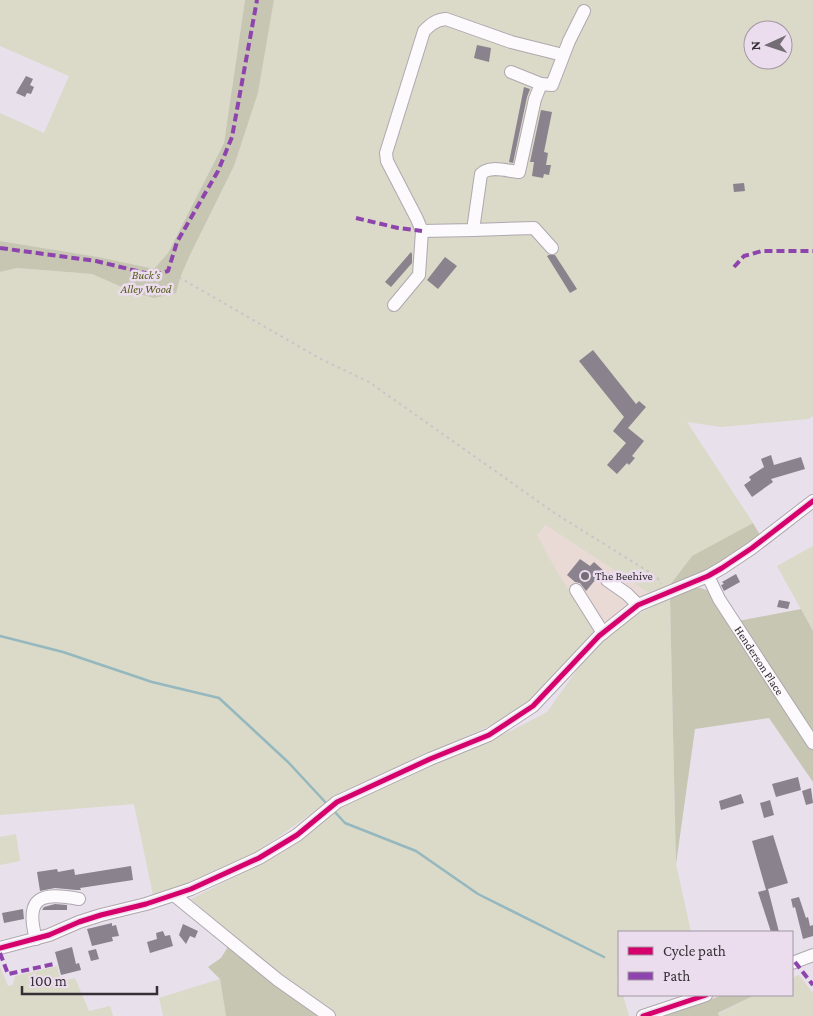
<svg xmlns="http://www.w3.org/2000/svg" width="813" height="1016" font-family="'Crimson Pro',serif">
  <style>
    .commercial { fill: #e9dad6 }
    .green { fill: #dbd9c8; fill-rule: evenodd }
    .forest { fill: #c6c6b2 }
    .lines { fill: none; stroke-linecap: round; stroke-linejoin: round }
    .stream { stroke: #94b8be; stroke-width: 2.5 }
    .building { fill: #8a828c }
    .minor-casing { stroke: #aea8b0; stroke-width: 14 }
    .path { stroke: #c7c5c8; stroke-width: 2; stroke-dasharray: 2.5 4; stroke-linecap: butt }
    .minor { stroke: #fcfafc; stroke-width: 12 }
    .quiet { stroke: #8e44ad; stroke-width: 4; stroke-dasharray: 8 4; stroke-linecap: butt }
    .cycleway-casing { stroke: #ebdded; stroke-width: 8 }
    .cycleway { stroke: #d6006c; stroke-width: 5 }
    .poi-dot { fill: #746d75; stroke: #ebdded; stroke-width: 2 }
    .labels { text-anchor: middle; stroke-width: 5; stroke-linejoin: round; paint-order: stroke }
    .park-label { font-size: 12px; font-style: italic; fill: #585b17; stroke: #ebdded }
    .poi-label { font-size: 12px; fill: #352f36; stroke: #ebdded; text-anchor: start }
    .street-label { font-size: 12px; fill: #352f36; stroke: #ebdded }
  </style>
  <rect width="100%" height="100%" fill="#e8e0ea"/>
  <path class="commercial" d="M547,525L649,593L623,609L595,630L556,570L537,535Z"/>
  <g class="green">
    <path d="M0,0H245L224,143L168,253L154,270L98,257L0,241V113L44,133L69,76L0,46Z"/>
    <path d="M274,0H813V416L809,419L721,427L687,422L753,523L692,556L670,585L649,593L546,525L537,535L556,570L595,630L559,672L529,703L494,724L344,791L242,862L184,887L153,895L134,804L0,815V272L17,268L92,274L133,292L180,278L190,255L234,166L258,93ZM753,30H783V60H753Z"/>
    <path d="M813,546V631L777,566Z"/>
    <path d="M670,597L676,864L691,932H619V978L617,979L619,995H623L629,1016H335L284,979L191,899L283,852L342,807L426,767L513,730L547,712L597,642L627,620Z"/>
    <path d="M16,834L20,861L0,865V837Z"/>
    <path d="M57,966L61,981L75,978L89,1011L110,1006L113,1016H0V967L8,986L13,985L15,976Z"/>
    <path d="M799,975L813,993V1016H719L718,1014L755,995H792V978Z"/>
    <path d="M220,979L226,1016H163L159,998Z"/>
  </g>
  <g class="forest">
    <path d="M245,0H274L258,93L234,166L190,255L180,278L176,293L154,298L133,292L92,274L17,268L0,272V241L98,257L154,269L168,253L224,143Z"/>
    <path d="M753,523L760,535L710,570L670,585L692,556Z"/>
    <path d="M695,588H701L709,591L741,644L813,749V782L769,718L695,729L676,864L670,597Z"/>
    <path d="M801,609L813,631V736L738,621Z"/>
    <path d="M229,945L290,996L319,1016H226L220,979L208,967L221,958Z"/>
    <path d="M723,995H755L718,1013L719,1016H662Z"/>
  </g>
  <g class="lines">
    <g class="stream">
      <path d="M0,636L63,652L152,682L219,698L288,762L327,804"/>
      <path d="M333,810L345,823L416,851L478,894L604,957"/>
    </g>
  </g>
  <g class="building">
    <path d="M477,45L491,48L489,62L474,58Z"/>
    <path d="M26,76L33,79L30,85L34,87L31,94L27,93L25,97L16,93Z"/>
    <path d="M524,87L530,89L527,97L513,163L509,162Z"/>
    <path d="M541,110L552,112L544,152L548,153L546,165H551L549,175L544,174L543,178L532,176L534,162H530Z"/>
    <path d="M744,183L745,191L734,192L733,184Z"/>
    <path d="M411,252L412,254V263L391,287L385,282Z"/>
    <path d="M549,255H555L577,289L570,293L547,256Z"/>
    <path d="M445,257L457,266L438,289L427,280Z"/>
    <path d="M593,350L636,404L639,401L646,407L628,428L644,441L632,456L635,458L629,465L627,463L617,474L607,465L626,443L613,431L624,417L579,361Z"/>
    <path d="M771,455L774,465L801,457L805,469L771,479L773,482L752,497L744,485L751,480L749,477L764,467L761,459Z"/>
    <path d="M580,559L590,566L594,562L604,571L599,578H597L586,591L580,583L575,582L567,575Z"/>
    <path d="M736,574L740,582L724,591L721,585L724,584L722,582Z"/>
    <path d="M779,600L790,602L788,609L777,607Z"/>
    <path d="M798,777L801,790L776,797L772,784Z"/>
    <path d="M811,788L813,803L806,805L802,791Z"/>
    <path d="M741,794L744,803L721,810L719,801Z"/>
    <path d="M770,800L774,815L764,818L760,803Z"/>
    <path d="M773,835L788,883L768,889L779,932H771L758,892L766,890L752,841Z"/>
    <path d="M131,866L133,880L80,888L81,890H76L55,888L40,891L37,872L57,869L58,872L74,869L75,875Z"/>
    <path d="M799,897L806,918L808,917L810,926L813,925V936L803,939L795,907L793,908L791,899Z"/>
    <path d="M55,904L67,905V910H42L44,907Z"/>
    <path d="M23,909L24,919L4,923L2,913Z"/>
    <path d="M112,923V926L116,925L119,936L112,937L113,941L92,946L87,929Z"/>
    <path d="M183,924L198,931L195,938L190,936L186,944L179,935Z"/>
    <path d="M163,931L165,936L170,935L173,946L150,953L147,942L157,939L156,933Z"/>
    <path d="M72,947L76,964L79,963L81,970L61,975L55,952Z"/>
    <path d="M96,949L99,959L91,961L88,951Z"/>
  </g>
  <g class="lines">
    <defs>
      <g id="minor">
        <path d="M511,72L541,84"/>
        <path d="M473,230L534,228L552,248"/>
        <path d="M422,231L473,230L481,174C489,165 507,171 519,172L535,99L541,84L552,85L569,41L584,11"/>
        <path d="M394,305L419,275L422,231L417,219L387,161L386,153L424,31C431,24 436,20 446,19L511,42L563,55"/>
        <path id="s1" d="M708,576L719,599L813,743"/>
        <path d="M607,580L627,594L638,605"/>
        <path d="M576,590L603,633"/>
        <path d="M174,895L278,980L329,1016"/>
        <path d="M36,939C24,896 42,892 79,899"/>
        <path d="M0,948L49,935L79,922L101,915L146,904L191,889L259,858L297,835L337,802L430,759L489,735L533,706L599,636L638,605L708,576L722,568L752,548L813,501"/>
        <path d="M792,963L813,955"/>
        <path d="M643,1016L706,995"/>
      </g>
    </defs>
    <use href="#minor" class="minor-casing"/>
    <path class="path" d="M168,271L321,359L369,382L556,514L657,577L661,584"/>
    <use href="#minor" class="minor"/>
    <g class="quiet">
      <path d="M356,218L398,228L422,231"/>
      <path d="M0,248L96,261L153,275L168,271L177,242L218,171L232,137L257,0"/>
      <path d="M734,267L744,256L762,251H813"/>
      <path d="M0,953L8,974L54,964"/>
      <path d="M795,962L813,985"/>
    </g>
    <defs>
      <g id="cycleway">
        <path d="M0,948L49,935L79,922L101,915L146,904L191,889L259,858L297,835L337,802L430,759L489,735L533,706L599,636L638,605L708,576L722,568L752,548L813,501"/>
        <path d="M643,1016L706,995"/>
      </g>
    </defs>
    <use href="#cycleway" class="cycleway-casing"/>
    <use href="#cycleway" class="cycleway"/>
  </g>
  <circle class="poi-dot" cx="585" cy="576" r="5"/>
  <g class="labels">
    <g class="park-label">
      <text x="146" y="279">Buck's<tspan x="146" dy="14">Alley Wood</tspan></text>
    </g>
    <g class="poi-label">
      <text x="595" y="580">The Beehive</text>
    </g>
    <g class="street-label">
      <text dy="4" stroke="none"><textPath href="#s1" startOffset="99">Henderson Place</textPath></text>
    </g>
  </g>
  <rect x="618" y="931" width="175" height="65" fill="#ebdded" stroke="#a297a4"/>
  <rect x="628" y="947" width="25" height="8" fill="#d6006c" stroke="#a297a4"/>
  <text x="663" y="956" font-size="15" fill="#352f36">Cycle path</text>
  <rect x="628" y="972" width="25" height="8" fill="#8e44ad" stroke="#a297a4"/>
  <text x="663" y="981" font-size="15" fill="#352f36">Path</text>
  <g transform="translate(768 45) rotate(267)"><circle r="24" fill="#ebdded" stroke="#a297a4"/>
  <path d="M0-4L9 19L0 12L-9 19Z" fill="#746d75"/>
  <text y="-8" font-size="14" font-weight="bold" text-anchor="middle" fill="#352f36">N</text>
  </g>
  <path d="M22 986v8h135v-8" fill="none" stroke="#352f36" stroke-width="2.5"/>
  <text x="30" y="986" font-size="15" fill="#352f36" stroke="#ebdded" stroke-width="4" paint-order="stroke">100 m</text>
</svg>
